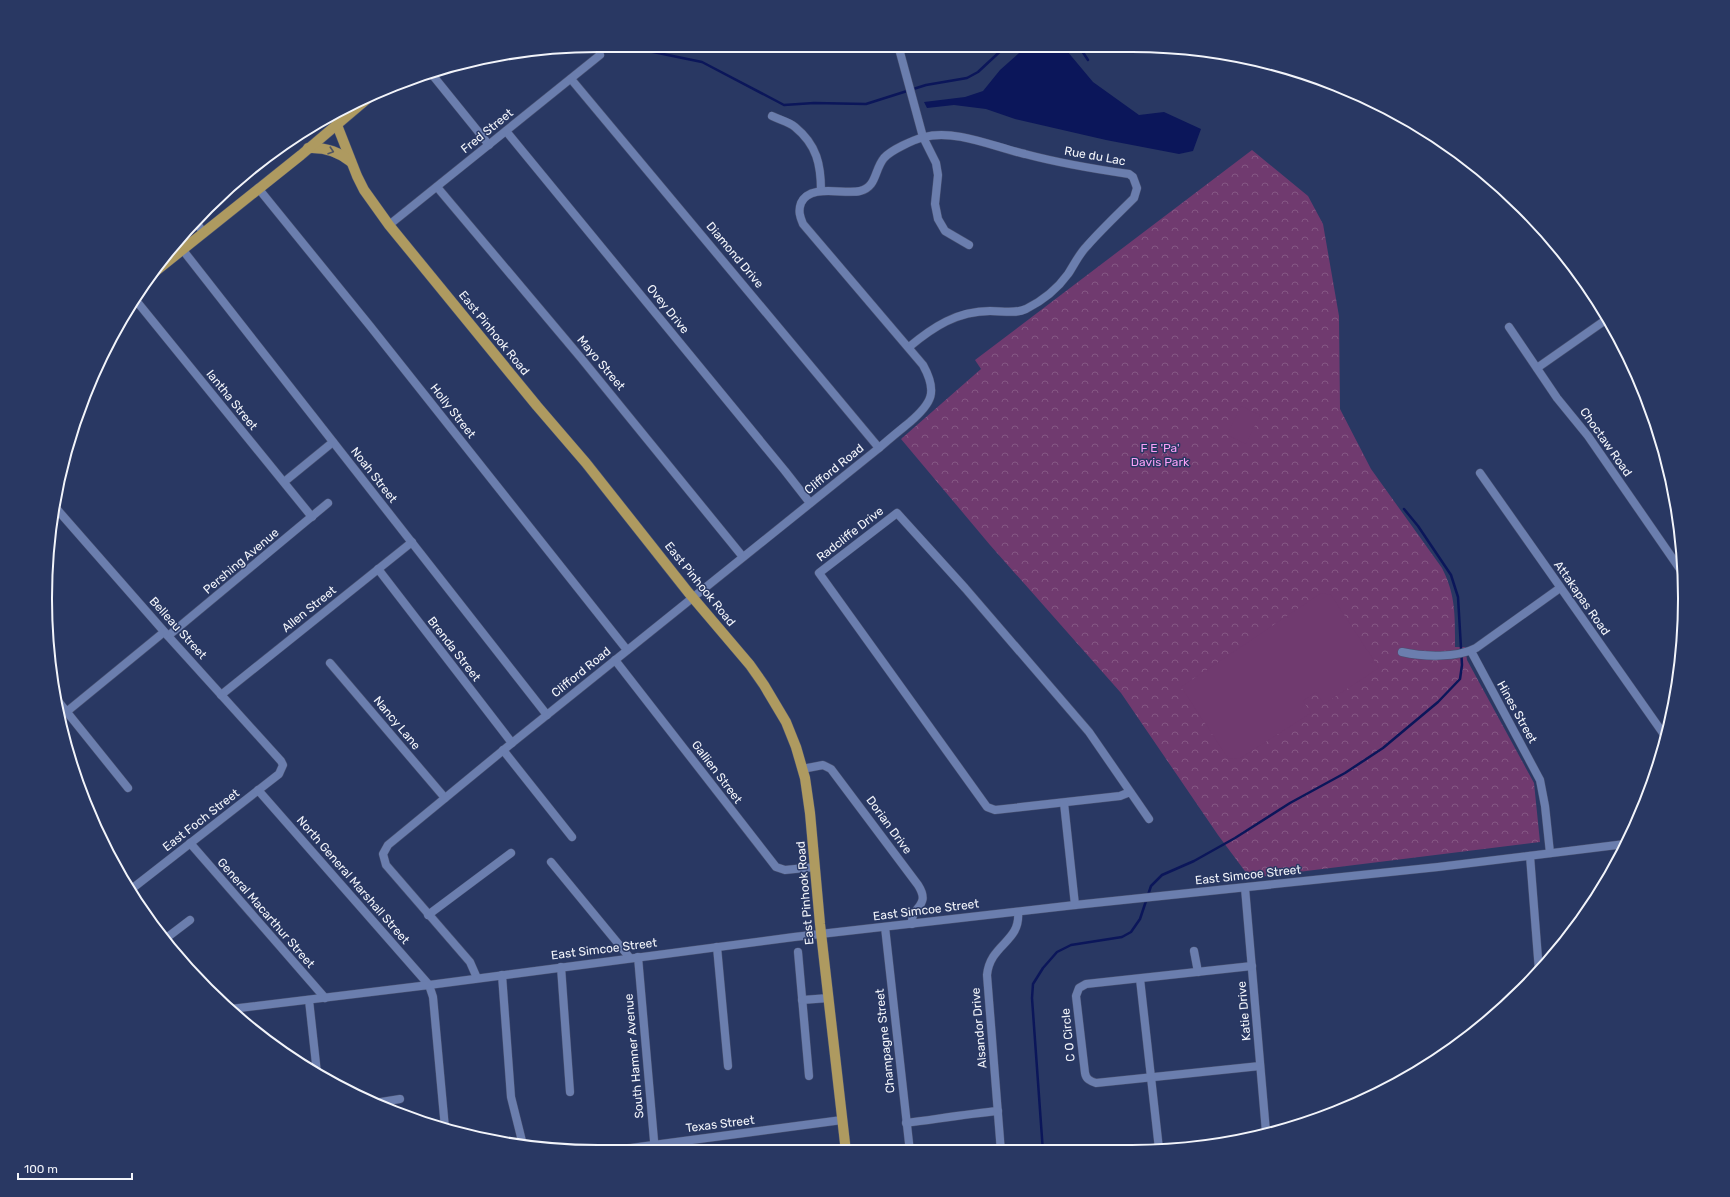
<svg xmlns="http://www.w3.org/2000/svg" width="1730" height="1197" font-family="Rubik,sans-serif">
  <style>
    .park { fill: url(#park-crowns) }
    .pitch { fill: #703a6f }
    .water { fill: #0b165a }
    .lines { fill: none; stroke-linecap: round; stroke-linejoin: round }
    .stream { stroke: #0b165a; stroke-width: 2.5 }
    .minor-casing { stroke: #485171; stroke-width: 9 }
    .major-casing { stroke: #485171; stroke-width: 11 }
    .minor { stroke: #6b7eae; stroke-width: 8 }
    .major { stroke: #ae9a60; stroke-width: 10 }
    .oneway { stroke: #515562 }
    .labels { text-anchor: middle; stroke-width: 3; stroke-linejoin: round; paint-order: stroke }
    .street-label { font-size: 12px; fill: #f2f4fa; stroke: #293863 }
    .park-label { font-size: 12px; fill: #f9a0f6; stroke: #293863 }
    .rim { fill: none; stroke: #f2f4fa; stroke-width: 2 }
  </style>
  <defs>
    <pattern id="park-crowns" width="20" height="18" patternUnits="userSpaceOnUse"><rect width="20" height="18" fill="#703a6f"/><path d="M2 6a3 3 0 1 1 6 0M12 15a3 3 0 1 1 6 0" fill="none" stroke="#855784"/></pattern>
  </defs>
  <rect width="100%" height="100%" fill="#293863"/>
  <path class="park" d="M1252,150L1308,196L1323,224L1339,316L1340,409L1371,469L1442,568C1456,595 1455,617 1455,647H1465L1467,660L1534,783L1540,842L1250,878L1218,835L1121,693L990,545L901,439L981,369L975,360Z"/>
  <g class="pitch">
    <path d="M1241,406L1260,415L1246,444L1227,435Z"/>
    <path d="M1321,593L1331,595L1379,668L1324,704L1316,692L1303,701L1311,713L1239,759L1228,758L1181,687Z"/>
  </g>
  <path class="water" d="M1028,45H1062L1093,82L1139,115L1164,112L1201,129L1193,151L1179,154L1106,140L1015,119L986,109L954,105L927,108L924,102L965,97L983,91L1000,70Z"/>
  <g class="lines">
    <g class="stream">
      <path d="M619,45L702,62L784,105L814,103L866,104L926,85L967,78L978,72L1007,45"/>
      <path d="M1078,45L1088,60"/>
      <path d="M1043,1152L1032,998L1033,984L1043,968L1057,952L1071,945L1122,937L1131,932L1140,919L1151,886L1162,875L1194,861L1235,838L1290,803L1345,773L1383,748L1438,702L1460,679L1462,665L1458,597L1451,575L1418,526L1404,509"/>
    </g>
    <defs>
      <g id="minor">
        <path d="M898,45L923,137L936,163L938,175L935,204L938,219L945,231L969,245"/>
        <path d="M430,72L489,145"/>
        <path d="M571,79L879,448"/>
        <path d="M333,116L337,125"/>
        <path d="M772,116C780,120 789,122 795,127C817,145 821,165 821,191"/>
        <path d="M506,131L785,471L810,503"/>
        <path d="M437,187L581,358L743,557"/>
        <path d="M258,188L370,326L627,650"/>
        <path d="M196,222L203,232"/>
        <path d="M389,225L600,55"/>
        <path d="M182,249L547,715"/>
        <path d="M134,298L312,517"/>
        <path d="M1509,327L1557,398L1588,436L1682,572"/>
        <path d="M1537,368L1607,319"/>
        <path d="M1480,473L1665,736"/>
        <path d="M284,482L333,442"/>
        <path d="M55,507L168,636L281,761L283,765L279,774L129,891"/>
        <path d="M52,518L59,512"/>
        <path d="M378,569L512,743"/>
        <path d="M168,636L328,503"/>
        <path d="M1471,651L1540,780L1545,806L1550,853"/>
        <path d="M1402,652C1424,657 1457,658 1476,648L1560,588"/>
        <path d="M615,660L776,867L785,870L815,867"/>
        <path d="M330,663L445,798"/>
        <path d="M221,695L412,542"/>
        <path d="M54,696L128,788"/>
        <path d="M59,718L164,632"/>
        <path d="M503,750L572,837"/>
        <path d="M802,769L823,765L831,769L918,885C932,907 910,906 912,924"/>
        <path d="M258,790L429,985L433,997L445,1128"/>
        <path d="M1130,792L1120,796L995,810L987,807L819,573L897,513L965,588L1089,732L1149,819"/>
        <path d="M1064,803L1075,905"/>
        <path d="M190,843L325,998"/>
        <path d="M1530,856L1539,971"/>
        <path d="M551,862L630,958"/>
        <path d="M1245,888L1266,1132"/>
        <path d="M428,915L511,853"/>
        <path d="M885,927L910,1152"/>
        <path d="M165,939L190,920"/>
        <path d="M717,947L728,1066"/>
        <path d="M1194,951L1198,972"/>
        <path d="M798,952L809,1076"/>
        <path d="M638,957L655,1152"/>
        <path d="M1252,966L1086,984L1079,988L1076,996L1085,1073C1086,1079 1090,1081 1096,1083L1260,1066"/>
        <path d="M561,967L570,1092"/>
        <path d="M502,975L511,1097L523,1145"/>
        <path d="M477,978L470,962L386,865L383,854L388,845L512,743L879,448C889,439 899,431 910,422C932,403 938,392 923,365L803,224C800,217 798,211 801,203C810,183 844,195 860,191C877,187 874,170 884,158C891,150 913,140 924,137C956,129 994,147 1025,154C1059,163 1094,169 1129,174L1133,177L1137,188L1134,198C1118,214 1102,229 1087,246C1079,254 1074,265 1068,274C1058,288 1042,301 1026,309C1015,314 1003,311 990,311C957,311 933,327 909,347"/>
        <path d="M1140,979L1159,1149"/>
        <path d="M309,1000L317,1073"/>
        <path d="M802,1000L829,998"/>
        <path d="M231,1009L429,985L794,937L1075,905L1438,867L1625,844"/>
        <path d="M375,1103L400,1099"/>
        <path d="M906,1123C937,1119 967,1114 998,1111"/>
        <path d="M601,1152L842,1120"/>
        <path d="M1001,1152L987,975C990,944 1021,942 1018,912"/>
      </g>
      <g id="major">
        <path d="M337,125L357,176L364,190L389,225L537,406L586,463L688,592L750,665L764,685L786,722L796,747L805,778L810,813L820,924L846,1152"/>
        <path d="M308,148C325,147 338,151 351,162"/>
        <path d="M152,274L301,155L373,94"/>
      </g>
    </defs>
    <use href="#minor" class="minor-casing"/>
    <use href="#major" class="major-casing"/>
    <use href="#minor" class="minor"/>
    <use href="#major" class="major"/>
  </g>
  <defs><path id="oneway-chevron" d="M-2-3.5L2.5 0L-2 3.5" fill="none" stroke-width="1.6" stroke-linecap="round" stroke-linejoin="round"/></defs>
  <use class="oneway" href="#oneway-chevron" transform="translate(331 151) rotate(18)"/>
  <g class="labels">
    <g class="street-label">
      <text transform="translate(487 131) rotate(-39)" y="4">Fred Street</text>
      <text transform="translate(1095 156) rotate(10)" y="4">Rue du Lac</text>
      <text transform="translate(735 255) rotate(50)" y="4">Diamond Drive</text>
      <text transform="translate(668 309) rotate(51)" y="4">Ovey Drive</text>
      <text transform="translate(494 333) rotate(51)" y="4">East Pinhook Road</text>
      <text transform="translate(601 363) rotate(50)" y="4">Mayo Street</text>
      <text transform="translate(232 400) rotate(51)" y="4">Iantha Street</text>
      <text transform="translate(453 411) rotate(52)" y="4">Holly Street</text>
      <text transform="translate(1606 442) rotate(55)" y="4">Choctaw Road</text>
      <text transform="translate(834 469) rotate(-39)" y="4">Clifford Road</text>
      <text transform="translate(374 475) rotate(52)" y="4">Noah Street</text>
      <text transform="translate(850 534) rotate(-38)" y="4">Radcliffe Drive</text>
      <text transform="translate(241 561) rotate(-40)" y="4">Pershing Avenue</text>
      <text transform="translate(700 584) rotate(51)" y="4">East Pinhook Road</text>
      <text transform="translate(1582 598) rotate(55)" y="4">Attakapas Road</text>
      <text transform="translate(309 609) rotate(-39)" y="4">Allen Street</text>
      <text transform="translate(178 628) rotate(48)" y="4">Belleau Street</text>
      <text transform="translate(454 649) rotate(52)" y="4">Brenda Street</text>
      <text transform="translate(581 672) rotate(-39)" y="4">Clifford Road</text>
      <text transform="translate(1517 712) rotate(61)" y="4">Hines Street</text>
      <text transform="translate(397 723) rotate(50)" y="4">Nancy Lane</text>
      <text transform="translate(717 772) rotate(53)" y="4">Gallien Street</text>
      <text transform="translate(201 820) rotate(-38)" y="4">East Foch Street</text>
      <text transform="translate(889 825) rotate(54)" y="4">Dorian Drive</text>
      <text transform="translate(1248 875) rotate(-6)" y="4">East Simcoe Street</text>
      <text transform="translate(353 880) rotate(49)" y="4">North General Marshall Street</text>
      <text transform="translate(805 893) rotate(-95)" y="4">East Pinhook Road</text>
      <text transform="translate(926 910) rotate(-7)" y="4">East Simcoe Street</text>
      <text transform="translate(266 913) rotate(49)" y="4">General Macarthur Street</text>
      <text transform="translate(604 949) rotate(-7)" y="4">East Simcoe Street</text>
      <text transform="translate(1244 1011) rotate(-95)" y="4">Katie Drive</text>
      <text transform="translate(979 1028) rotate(-95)" y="4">Alsandor Drive</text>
      <text transform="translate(1068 1035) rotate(-96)" y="4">C O Circle</text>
      <text transform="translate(885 1041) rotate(-96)" y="4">Champagne Street</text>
      <text transform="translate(634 1056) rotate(-95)" y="4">South Hamner Avenue</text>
      <text transform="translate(720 1124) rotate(-7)" y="4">Texas Street</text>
    </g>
    <g class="park-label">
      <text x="1160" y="452">F E 'Pa'<tspan x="1160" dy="14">Davis Park</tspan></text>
    </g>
  </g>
  <path d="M0 0H1730V1197H0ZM598 52H1132A546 546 0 0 1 1678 598V599A546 546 0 0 1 1132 1145H598A546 546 0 0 1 52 599V598A546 546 0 0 1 598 52Z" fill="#293863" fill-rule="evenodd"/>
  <path class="rim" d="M598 52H1132A546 546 0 0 1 1678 598V599A546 546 0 0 1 1132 1145H598A546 546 0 0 1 52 599V598A546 546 0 0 1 598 52Z"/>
  <path d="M18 1173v6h114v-6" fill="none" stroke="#f2f4fa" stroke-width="2"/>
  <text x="24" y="1173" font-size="12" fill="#f2f4fa" stroke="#293863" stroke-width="3" paint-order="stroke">100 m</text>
</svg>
